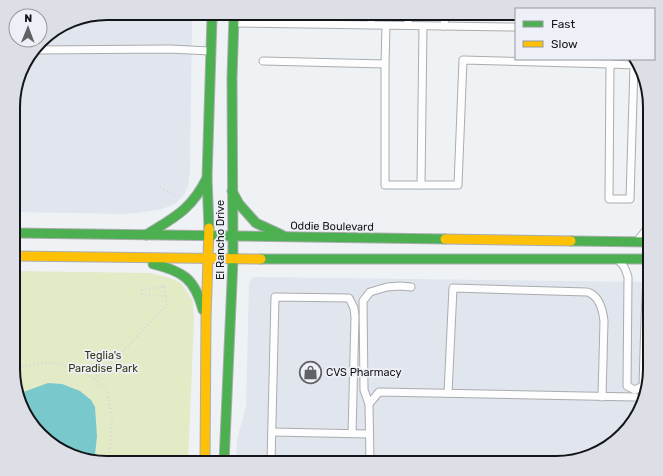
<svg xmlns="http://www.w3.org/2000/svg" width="663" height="476" font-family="Rubik,sans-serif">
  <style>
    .built { fill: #e0e5ee }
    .green { fill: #e3eac6 }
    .water { fill: #79c9cc }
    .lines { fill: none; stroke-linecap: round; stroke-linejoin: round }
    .lane-casing { stroke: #aaacae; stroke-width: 9 }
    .fast-casing { stroke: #aaacae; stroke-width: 11 }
    .slow-casing { stroke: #aaacae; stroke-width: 11 }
    .path { stroke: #d8d8da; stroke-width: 2.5; stroke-dasharray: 1 3; stroke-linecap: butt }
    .lane { stroke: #fdfdfe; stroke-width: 7 }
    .fast { stroke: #4caf50; stroke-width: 9 }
    .slow { stroke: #ffc107; stroke-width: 9 }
    .labels { text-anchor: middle; stroke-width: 3.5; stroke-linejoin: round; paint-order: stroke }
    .street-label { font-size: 11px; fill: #141518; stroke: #edf1f7 }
    .park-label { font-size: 11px; fill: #333816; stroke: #edf1f7 }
    .poi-label { font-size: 11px; fill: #141518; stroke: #edf1f7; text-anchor: start }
    .rim { fill: none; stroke: #141518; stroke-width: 2 }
  </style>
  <rect width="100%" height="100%" fill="#eff2f5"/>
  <g class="built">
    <path d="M192,17L190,172L188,187L183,196L176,203L170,206L159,210L143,212L126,214L14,212V95L26,60L45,36L77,18Z"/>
    <path d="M253,277L650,282V375L630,426L597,453L556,463H236L237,439L246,407L249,283Z"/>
  </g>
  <path class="green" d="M14,271L150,273L170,278L181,283L193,301L194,320L188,463H101L50,443L26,416L14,381Z"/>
  <path class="water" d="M48,383L62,384L80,391L91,400L95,407L97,436L95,455L93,460L50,443L26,416L18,394Z"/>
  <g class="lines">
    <defs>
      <g id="lane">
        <path d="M234,23L516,27"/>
        <path d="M371,25V15"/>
        <path d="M408,25V15"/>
        <path d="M444,26L445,14"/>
        <path d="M34,50L170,49L210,51"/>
        <path d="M263,61L385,64L386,26"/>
        <path d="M385,64V185H421L423,26"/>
        <path d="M610,64L634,65L630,199H609Z"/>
        <path d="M421,185H458L463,60L610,64"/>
        <path d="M639,239L650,225"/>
        <path d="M620,262C625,266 626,271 628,277L627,386L635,390L643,386L645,319L647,277L650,268"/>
        <path d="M448,393L453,288L587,292C588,292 592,294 593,295C600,300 603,312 604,321L602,397"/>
        <path d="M369,404L379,392L635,397"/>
        <path d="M272,432L369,434"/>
        <path d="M271,463L275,297L349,298L354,308L355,317L352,433"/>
        <path d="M370,463L369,404L364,390L363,301L370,292L387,287L400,286L411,287"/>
      </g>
      <g id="fast">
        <path d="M232,191L239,204L256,223L282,235"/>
        <path d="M209,228L207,178L212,17"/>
        <path d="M14,233L445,239"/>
        <path d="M146,235C175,217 191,210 207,178"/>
        <path d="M571,241L650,242"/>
        <path d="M261,259H650"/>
        <path d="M153,264C183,271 195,279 203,310"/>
        <path d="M224,463L233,259L232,78L234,16"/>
      </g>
      <g id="slow">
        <path d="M445,239L571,241"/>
        <path d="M14,256L261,259"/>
        <path d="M205,463L206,319L209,228"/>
      </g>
    </defs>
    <use href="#lane" class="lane-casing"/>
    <use href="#fast" class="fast-casing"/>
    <use href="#slow" class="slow-casing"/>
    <g class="path">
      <path d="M160,187L171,193L176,197"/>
      <path d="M164,287L166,297"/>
      <path d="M14,369L18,367L48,362L85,371L107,391L112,415L109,463"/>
      <path d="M94,379L126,348L167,305L166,297L142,294V289L164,287L163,284"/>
    </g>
    <use href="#lane" class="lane"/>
    <use href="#fast" class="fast"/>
    <use href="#slow" class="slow"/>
  </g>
  <defs>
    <symbol id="shop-ring" viewBox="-11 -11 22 22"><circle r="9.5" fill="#edf1f7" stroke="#616265" stroke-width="1.5"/><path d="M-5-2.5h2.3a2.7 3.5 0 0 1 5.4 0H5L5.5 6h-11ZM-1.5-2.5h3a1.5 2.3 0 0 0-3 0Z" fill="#616265"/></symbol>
  </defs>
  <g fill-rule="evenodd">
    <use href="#shop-ring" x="298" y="360" width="25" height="25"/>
  </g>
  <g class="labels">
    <g class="street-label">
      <text transform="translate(332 226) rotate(1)" y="4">Oddie Boulevard</text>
      <text transform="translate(220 240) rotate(-90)" y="4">El Rancho Drive</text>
    </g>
    <g class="park-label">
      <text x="103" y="359">Teglia's<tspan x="103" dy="13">Paradise Park</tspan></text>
    </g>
    <g class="poi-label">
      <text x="326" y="376">CVS Pharmacy</text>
    </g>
  </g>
  <path d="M0 0H663V476H0ZM107 20H556A87 87 0 0 1 643 107V369A87 87 0 0 1 556 456H107A87 87 0 0 1 20 369V107A87 87 0 0 1 107 20Z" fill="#dcdfe5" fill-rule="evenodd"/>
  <path class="rim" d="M107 20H556A87 87 0 0 1 643 107V369A87 87 0 0 1 556 456H107A87 87 0 0 1 20 369V107A87 87 0 0 1 107 20Z"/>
  <rect x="515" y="8" width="140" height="52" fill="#edf1f7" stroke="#96999e"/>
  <rect x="523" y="21" width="20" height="6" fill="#4caf50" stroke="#96999e"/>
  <text x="551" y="28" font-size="12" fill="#141518">Fast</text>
  <rect x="523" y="41" width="20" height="6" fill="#ffc107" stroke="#96999e"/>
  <text x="551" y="48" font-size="12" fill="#141518">Slow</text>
  <g transform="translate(28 28) rotate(1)"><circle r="19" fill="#edf1f7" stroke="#96999e"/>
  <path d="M0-3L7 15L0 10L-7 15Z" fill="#616265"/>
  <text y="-6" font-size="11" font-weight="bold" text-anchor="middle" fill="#141518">N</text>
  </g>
</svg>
